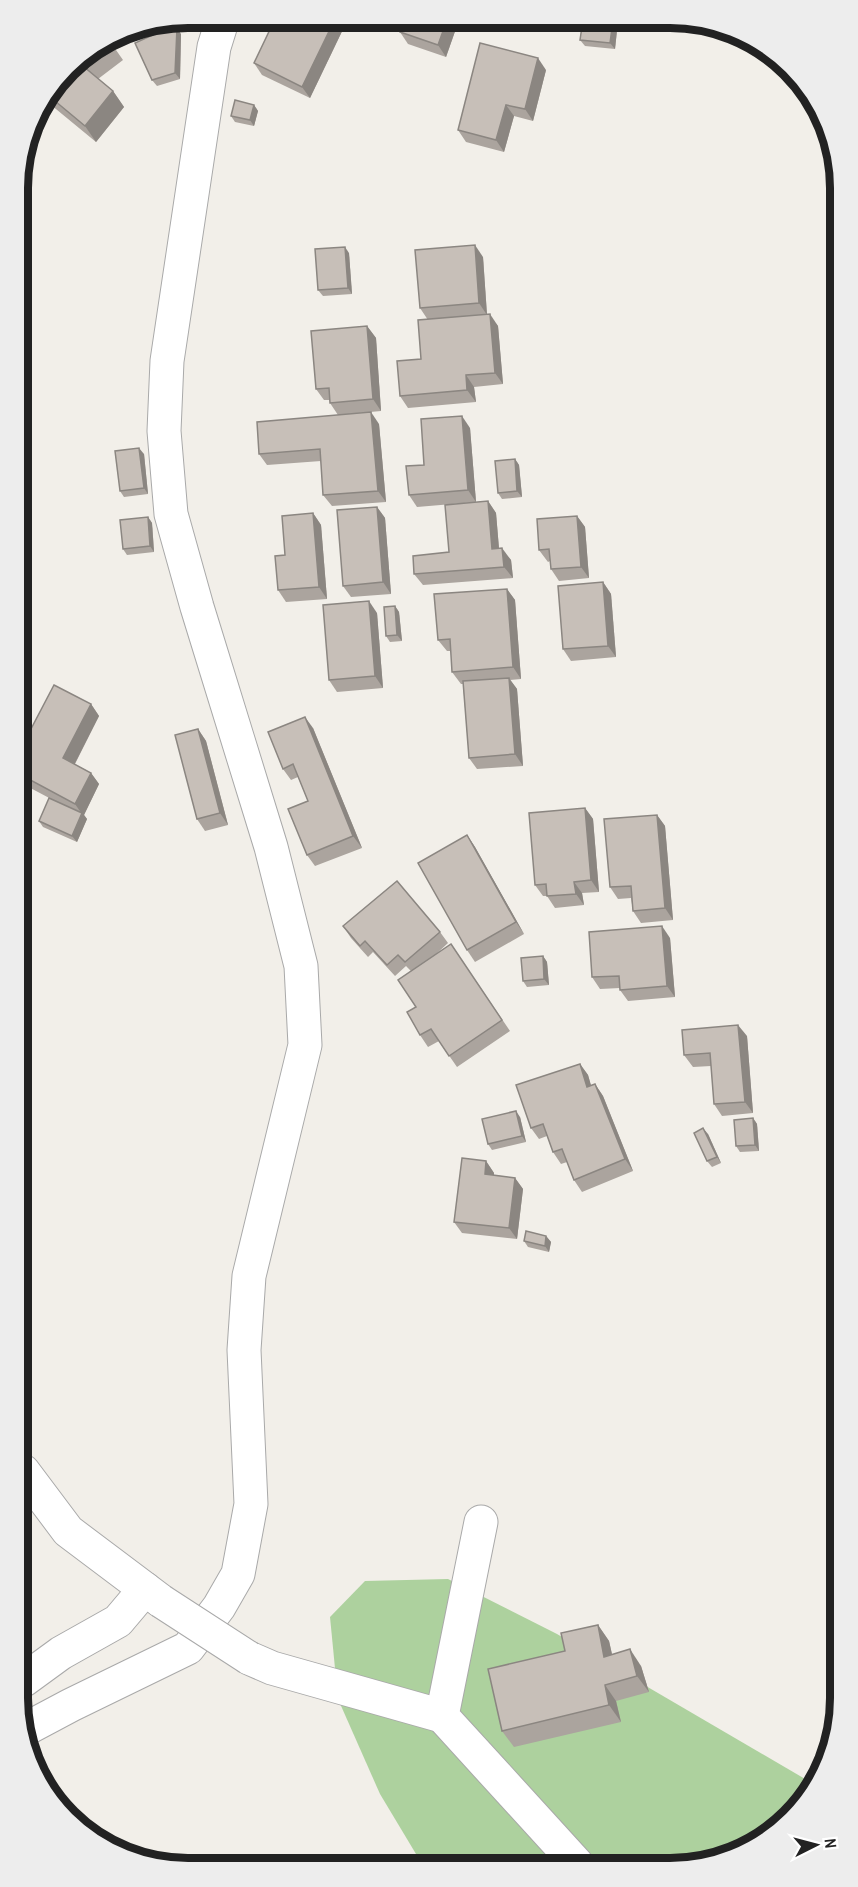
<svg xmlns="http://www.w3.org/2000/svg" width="858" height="1887" font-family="'Archivo Narrow',sans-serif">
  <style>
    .forest { fill: #add19e }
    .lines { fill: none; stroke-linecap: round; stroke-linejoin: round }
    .minor-casing { stroke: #a9a9a9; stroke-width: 35 }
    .tertiary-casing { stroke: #a9a9a9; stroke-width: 35 }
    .minor { stroke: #fff; stroke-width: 33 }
    .tertiary { stroke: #fff; stroke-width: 33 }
    .minor-bridge-casing { stroke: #a9a9a9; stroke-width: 35; stroke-linecap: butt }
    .minor-bridge { stroke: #fff; stroke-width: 33 }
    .wall { fill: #aba49e }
    .shaded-wall { fill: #8b8681 }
    .building { fill: #c7bfb8; stroke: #8b8681; stroke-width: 1.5 }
    .rim { fill: none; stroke: #222; stroke-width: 8 }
  </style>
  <rect width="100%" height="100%" fill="#f2efe9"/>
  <path class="forest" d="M448,1579L557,1634L812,1783L805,1802L764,1840L714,1863L422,1864L380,1794L338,1699L330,1617L365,1581Z"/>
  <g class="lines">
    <defs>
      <g id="minor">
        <path d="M23,1471L68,1531L161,1601"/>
        <path d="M481,1522L442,1716L577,1864"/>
        <path d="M249,1658L272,1668L442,1716"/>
        <path d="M24,1680L61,1653L118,1621L145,1589"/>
      </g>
      <path id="tertiary" d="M24,1730L71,1705L188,1648L219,1607L238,1574L251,1504L244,1350L249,1276L305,1045L301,966L271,847L197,607L171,514L164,431L167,361L214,47L223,18"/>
    </defs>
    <use href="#minor" class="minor-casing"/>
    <use href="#tertiary" class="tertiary-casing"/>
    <use href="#minor" class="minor"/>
    <use href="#tertiary" class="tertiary"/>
    <defs>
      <path id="minor-bridge" d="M161,1601L249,1658"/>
    </defs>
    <use href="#minor-bridge" class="minor-bridge-casing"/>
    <use href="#minor-bridge" class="minor-bridge"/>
  </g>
  <g class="wall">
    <path d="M189,18H195V22L183,19Z"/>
    <path d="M275,19H343L346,23L310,98L262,75L254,63Z"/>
    <path d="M404,19L459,20L446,57L408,44L400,32Z"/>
    <path d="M583,20L618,21L615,49L585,46L580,40Z"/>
    <path d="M162,23L164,30L181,34L180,79L157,86L152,80L157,33L127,42L121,33L124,31Z"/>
    <path d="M109,40L123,60L98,79L113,91L124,107L96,142L45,100L76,61Z"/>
    <path d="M546,70L533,121L514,116L504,152L466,142L458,130Z"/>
    <path d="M254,105L258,111L254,126L235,122L231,116Z"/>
    <path d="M349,253L352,294L323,296L318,290Z"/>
    <path d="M483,257L487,315L498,326L503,384L474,387L476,402L408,408L400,396L421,359L428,320L420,308Z"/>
    <path d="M367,326L376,338L381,411L338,415L330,403V400H324L316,389Z"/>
    <path d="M379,424L386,502L332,506L323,495L321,461L267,465L259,454Z"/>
    <path d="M470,428L476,502L417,507L409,495L424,465Z"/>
    <path d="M144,454L148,494L124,497L120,491Z"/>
    <path d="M515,459L519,465L522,497L502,499L498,493Z"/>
    <path d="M488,501L496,513L499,548L511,560L513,578L423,585L414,574L449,552Z"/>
    <path d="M377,507L385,518L391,594L351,597L343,586Z"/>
    <path d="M313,513L321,525L327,599L286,602L278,590Z"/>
    <path d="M577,516L585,527L589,578L559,581L551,569L550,561L548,562L539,550Z"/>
    <path d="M148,517L152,523L154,552L127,555L123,549Z"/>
    <path d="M603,582L611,594L616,657L571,661L563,649Z"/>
    <path d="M507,589L515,600L521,679L510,680L517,689L523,766L477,769L469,758L463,684H461L452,672L451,651H447L438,640Z"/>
    <path d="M395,606L399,612L402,641L390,642L386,636Z"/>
    <path d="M377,613L383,688L337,692L329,680Z"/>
    <path d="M91,704L99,716L75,764L91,773L99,784L84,815L87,819L77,842L43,827L39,821L53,800L21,783L20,750Z"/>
    <path d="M313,728L362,848L315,866L307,855L308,801L298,777L291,780L283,769Z"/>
    <path d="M198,729L206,741L228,825L205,831L197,819Z"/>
    <path d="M585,808L593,819L599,892L582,893L584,905L555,908L547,896H543L535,885Z"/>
    <path d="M657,815L665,826L673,920L641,923L633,911L631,898L618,899L610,887Z"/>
    <path d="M467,835L475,847L524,934L475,962L467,950Z"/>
    <path d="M343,926L440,932L448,943L434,956L451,944L510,1031L457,1067L439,1041L428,1047L420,1035L411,971L406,966L395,976L373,952L368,957L351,938Z"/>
    <path d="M670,938L675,997L628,1001L620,990V988L600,989L592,977Z"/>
    <path d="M543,956L547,962L549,985L527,987L523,981Z"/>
    <path d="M747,1036L753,1113L722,1116L714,1104L711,1066L693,1067L684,1055Z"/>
    <path d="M580,1064L588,1075L591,1086L595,1084L603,1096L633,1171L582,1192L574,1180L567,1162L561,1164L553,1152L547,1136L539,1139L531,1128Z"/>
    <path d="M520,1117L526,1142L492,1150L488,1144Z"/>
    <path d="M753,1118L757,1124L759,1151L740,1152L736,1146Z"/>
    <path d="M708,1134L721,1163L712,1167L707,1161Z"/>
    <path d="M486,1161L494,1173V1175L515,1178L523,1189L517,1239L462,1233L454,1222Z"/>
    <path d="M546,1236L551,1242L549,1252L528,1247L524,1241Z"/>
    <path d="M598,1625L609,1641L612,1654L641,1666L649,1692L616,1701L621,1722L514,1747L502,1731L565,1651Z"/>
  </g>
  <g class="shaded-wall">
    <path d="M335,19H343L346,23L310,98L302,87Z"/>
    <path d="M447,20H459L446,57L438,45Z"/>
    <path d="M613,21H618L615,49L610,43Z"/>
    <path d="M177,28L181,34L180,79L175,73Z"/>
    <path d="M538,58L546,70L533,121L525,109Z"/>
    <path d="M113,91L124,107L96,142L85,126Z"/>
    <path d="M254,105L258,111L254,126L250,120Z"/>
    <path d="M506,105L514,116L504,152L496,140Z"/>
    <path d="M475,245L483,257L487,315L479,303Z"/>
    <path d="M345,247L349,253L352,294L348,288Z"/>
    <path d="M490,314L498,326L503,384L495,373Z"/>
    <path d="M367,326L376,338L381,411L373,399Z"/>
    <path d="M466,375L474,387L476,402L467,390Z"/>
    <path d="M371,412L379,424L386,502L378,491Z"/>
    <path d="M462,416L470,428L476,502L468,490Z"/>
    <path d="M139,448L144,454L148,494L144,488Z"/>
    <path d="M515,459L519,465L522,497L517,491Z"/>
    <path d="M488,501L496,513L500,561L492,549Z"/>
    <path d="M377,507L385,518L391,594L383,582Z"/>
    <path d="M313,513L321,525L327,599L319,587Z"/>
    <path d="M577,516L585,527L589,578L581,567Z"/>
    <path d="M148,517L152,523L154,552L150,546Z"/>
    <path d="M502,548L511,560L513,578L504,567Z"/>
    <path d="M603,582L611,594L616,657L608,646Z"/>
    <path d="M507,589L515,600L521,679L513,667Z"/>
    <path d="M369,601L377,613L383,688L375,676Z"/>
    <path d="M395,606L399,612L402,641L397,635Z"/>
    <path d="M509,678L517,689L523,766L515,754Z"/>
    <path d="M91,704L99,716L72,769L63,758Z"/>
    <path d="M305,717L313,728L362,848L353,836Z"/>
    <path d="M198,729L206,741L228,825L220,813Z"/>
    <path d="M91,773L99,784L84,815L87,819L77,842L72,836L82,814L75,804Z"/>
    <path d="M585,808L593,819L599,892L591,880Z"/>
    <path d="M657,815L665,826L673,920L665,908Z"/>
    <path d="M467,835L475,847L524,934L516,922Z"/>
    <path d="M574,882L582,893L584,905L576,894Z"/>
    <path d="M662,926L670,938L675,997L667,986Z"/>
    <path d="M543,956L547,962L549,985L544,979Z"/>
    <path d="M738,1025L747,1036L753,1113L745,1102Z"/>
    <path d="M580,1064L588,1075L595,1099L587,1087Z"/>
    <path d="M595,1084L603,1096L633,1171L625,1159Z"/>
    <path d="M516,1111L520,1117L526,1142L522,1136Z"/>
    <path d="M753,1118L757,1124L759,1151L755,1145Z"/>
    <path d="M703,1128L708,1134L721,1163L717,1157Z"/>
    <path d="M486,1161L494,1173L493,1186L485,1174Z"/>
    <path d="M515,1178L523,1189L517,1239L509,1228Z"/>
    <path d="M546,1236L551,1242L549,1252L545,1246Z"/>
    <path d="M598,1625L609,1641L616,1673L604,1657Z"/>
    <path d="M630,1649L641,1666L649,1692L637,1676Z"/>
    <path d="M605,1685L616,1701L621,1722L609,1705Z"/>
  </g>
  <g class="building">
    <path d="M275,19H335L302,87L254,63Z"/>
    <path d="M404,19L447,20L438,45L400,32Z"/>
    <path d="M583,20L613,21L610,43L580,40Z"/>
    <path d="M170,27L177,28L175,73L152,80L135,43Z"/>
    <path d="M109,40L112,43L83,66L113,91L85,126L49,96L76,61Z"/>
    <path d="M480,43L538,58L525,109L506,105L496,140L458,130Z"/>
    <path d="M235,100L254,105L250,120L231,116Z"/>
    <path d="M475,245L479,303L420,308L415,250Z"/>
    <path d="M345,247L348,288L318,290L315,249Z"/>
    <path d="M490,314L495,373L466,375L467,390L400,396L397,361L421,359L418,320Z"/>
    <path d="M367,326L373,399L330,403L329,388L316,389L311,331Z"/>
    <path d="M371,412L378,491L323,495L320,449L259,454L257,422Z"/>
    <path d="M462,416L468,490L409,495L406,466L424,465L421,419Z"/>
    <path d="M139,448L144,488L120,491L115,451Z"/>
    <path d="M515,459L517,491L498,493L495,461Z"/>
    <path d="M488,501L492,549L502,548L504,567L414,574L413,556L449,552L445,505Z"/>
    <path d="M377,507L383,582L343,586L337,510Z"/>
    <path d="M313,513L319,587L278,590L275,556L285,555L282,516Z"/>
    <path d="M577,516L581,567L551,569L549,549L539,550L537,519Z"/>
    <path d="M148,517L150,546L123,549L120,520Z"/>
    <path d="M603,582L608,646L563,649L558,586Z"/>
    <path d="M507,589L513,667L452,672L450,639L438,640L434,594Z"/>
    <path d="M369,601L375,676L329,680L323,605Z"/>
    <path d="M395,606L397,635L386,636L384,607Z"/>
    <path d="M509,678L515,754L469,758L463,681Z"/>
    <path d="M54,685L91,704L63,758L91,773L75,804L21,775L20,750Z"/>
    <path d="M305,717L353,836L307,855L288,809L308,801L293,764L283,769L268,732Z"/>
    <path d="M198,729L220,813L197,819L175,735Z"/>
    <path d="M49,798L82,813L72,836L39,821Z"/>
    <path d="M585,808L591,880L574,882L576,894L547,896L546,884L535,885L529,813Z"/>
    <path d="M657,815L665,908L633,911L631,886L610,887L604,819Z"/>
    <path d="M467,835L516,922L467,950L418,863Z"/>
    <path d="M397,881L440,932L405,962L398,955L387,965L365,941L360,946L343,926Z"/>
    <path d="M662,926L667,986L620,990L619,976L592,977L589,932Z"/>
    <path d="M451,944L502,1020L449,1056L431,1029L420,1035L407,1012L416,1007L398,980Z"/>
    <path d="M543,956L544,979L523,981L521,958Z"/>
    <path d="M738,1025L745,1102L714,1104L710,1053L684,1055L682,1030Z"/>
    <path d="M580,1064L587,1087L595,1084L625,1159L574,1180L562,1149L553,1152L543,1124L531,1128L516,1085Z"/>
    <path d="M516,1111L522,1136L488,1144L482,1119Z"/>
    <path d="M753,1118L755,1145L736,1146L734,1120Z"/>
    <path d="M703,1128L717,1157L707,1161L694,1133Z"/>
    <path d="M462,1158L486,1161L485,1174L515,1178L509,1228L454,1222Z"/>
    <path d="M526,1231L546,1236L545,1246L524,1241Z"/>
    <path d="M598,1625L604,1657L630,1649L637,1676L605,1685L609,1705L502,1731L488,1669L565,1651L561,1633Z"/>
  </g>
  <path d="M0 0H858V1887H0ZM188 28H670A160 160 0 0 1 830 188V1698A160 160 0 0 1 670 1858H188A160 160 0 0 1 28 1698V188A160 160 0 0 1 188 28Z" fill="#ededed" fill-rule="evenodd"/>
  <path class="rim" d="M188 28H670A160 160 0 0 1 830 188V1698A160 160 0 0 1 670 1858H188A160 160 0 0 1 28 1698V188A160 160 0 0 1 188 28Z"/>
  <g transform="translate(816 1845) rotate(84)" stroke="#ffffff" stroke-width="4.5" paint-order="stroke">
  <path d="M0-4.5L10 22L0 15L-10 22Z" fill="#222222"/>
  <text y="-9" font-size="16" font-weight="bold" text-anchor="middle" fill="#222222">N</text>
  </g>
</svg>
